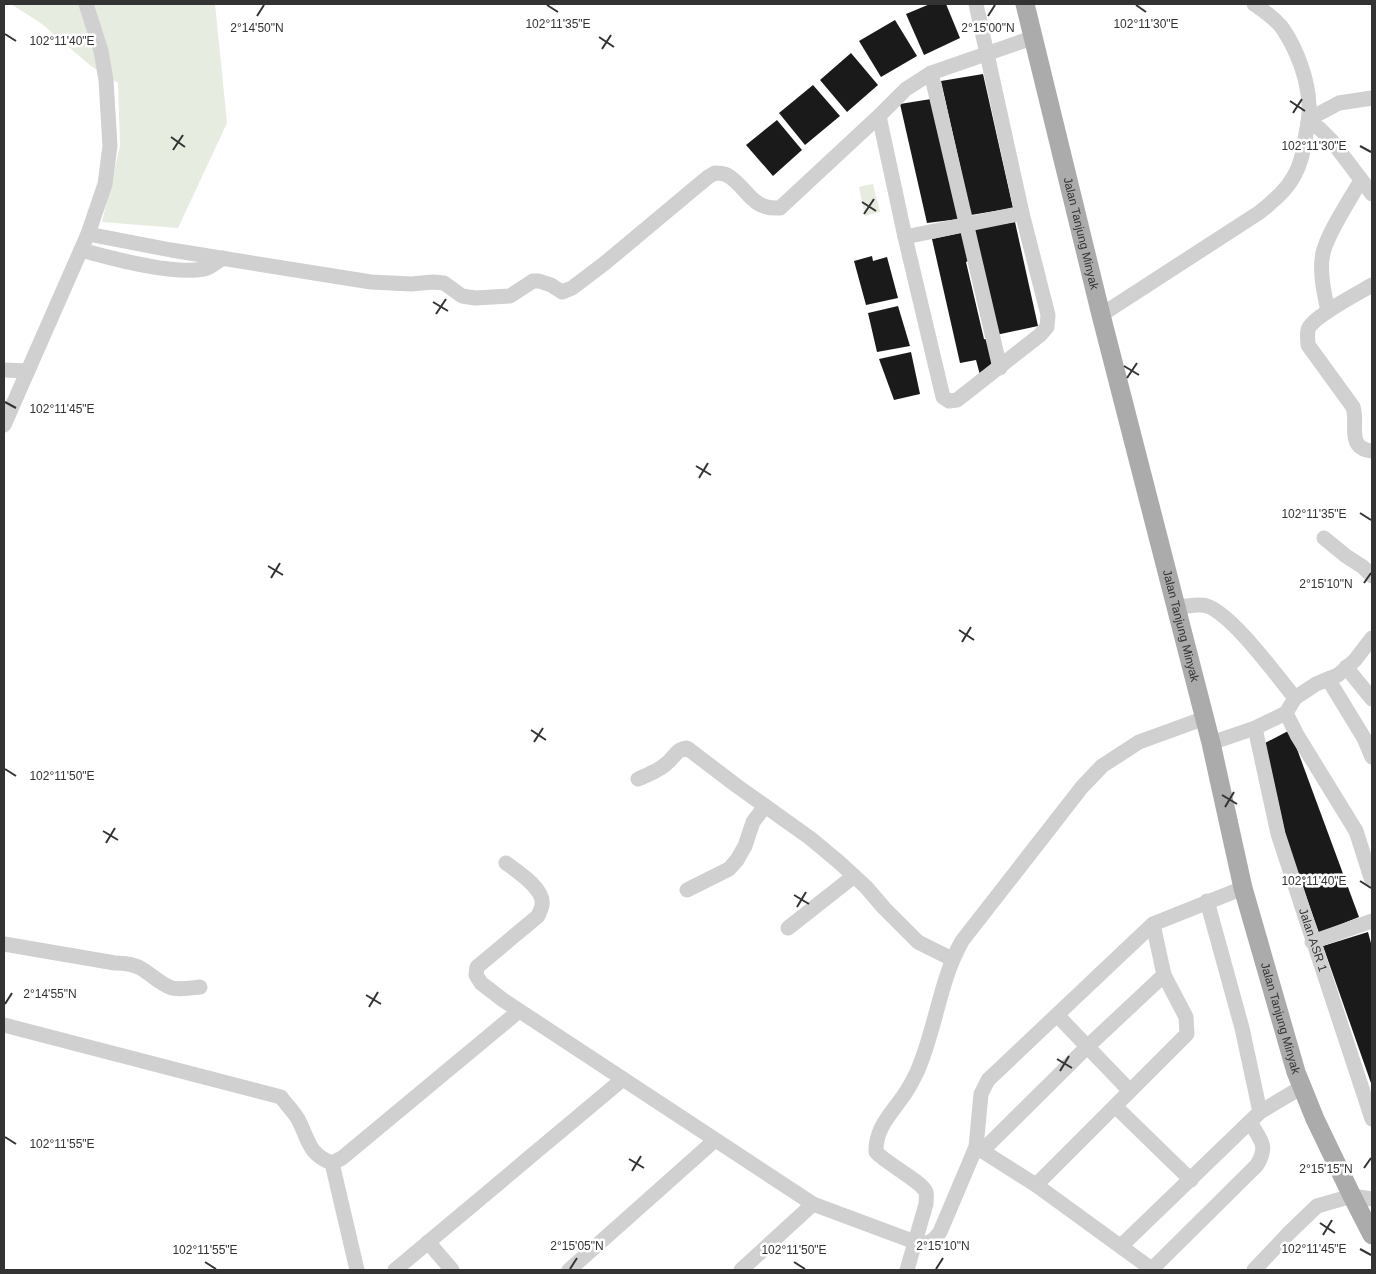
<svg xmlns="http://www.w3.org/2000/svg" width="1376" height="1274" font-family="Helvetica,sans-serif">
  <style>
    .green { fill: #e6ecdf }
    .building { fill: #1a1a1a }
    .lines { fill: none; stroke-linecap: round; stroke-linejoin: round }
    .minor { stroke: #d0d0d0; stroke-width: 15 }
    .major { stroke: #ababab; stroke-width: 19 }
    .ticks { fill: none; stroke: #333; stroke-width: 2 }
    .labels { text-anchor: middle; stroke-width: 5; stroke-linejoin: round; paint-order: stroke }
    .street-label { font-size: 12px; fill: #333; stroke: #fff }
    .ticks-label { font-size: 12px; text-anchor: middle; fill: #333; stroke: #fff; stroke-width: 5; stroke-linejoin: round; paint-order: stroke }
  </style>
  <rect width="100%" height="100%" fill="#fff"/>
  <g class="green">
    <path d="M11,4H215L227,123L178,228L102,222L120,146L118,83L91,66L42,24Z"/>
    <path d="M873,184L880,212L865,216L859,187Z"/>
  </g>
  <g class="building">
    <path d="M930,4H946L960,38L924,55L906,14Z"/>
    <path d="M895,20L917,56L881,77L859,41Z"/>
    <path d="M851,53L878,85L847,112L820,80Z"/>
    <path d="M983,74L1013,208L971,215L941,81Z"/>
    <path d="M813,85L840,116L805,145L779,113Z"/>
    <path d="M931,99L959,219L927,223L900,104Z"/>
    <path d="M777,120L802,150L773,176L746,145Z"/>
    <path d="M1015,222L1038,326L996,335L972,229Z"/>
    <path d="M964,232L970,260L966,262L984,339L989,340L994,366L980,375L976,360L960,363L932,239Z"/>
    <path d="M872,256L873,261L887,257L898,298L866,305L854,261Z"/>
    <path d="M898,306L910,346L877,352L868,313Z"/>
    <path d="M911,352L920,394L894,400L879,359Z"/>
    <path d="M1290,730L1359,917L1319,933L1287,842L1265,743Z"/>
    <path d="M1368,932L1372,947V1086L1323,946Z"/>
  </g>
  <g class="lines">
    <g class="minor">
      <path d="M931,73L1000,368"/>
      <path d="M879,116L905,237L943,397L949,401L957,400L1040,335L1047,327L1048,315L1022,213L976,4"/>
      <path d="M1309,119L1339,103L1372,98"/>
      <path d="M1308,123L1319,128L1331,140L1372,194"/>
      <path d="M88,234L171,250L371,282L411,284L433,282L444,283L462,296L475,298L510,296L533,281H539L551,285L562,292L572,288L605,263L708,177L715,173C718,173 723,173 727,175C748,187 750,210 780,208L879,116L906,89L931,73L1032,38"/>
      <path d="M905,237L1022,213"/>
      <path d="M81,250C110,258 179,277 207,268C212,266 218,261 223,258"/>
      <path d="M1372,285C1357,294 1320,313 1310,326C1306,331 1308,339 1308,345L1353,407C1359,423 1345,448 1372,451"/>
      <path d="M1328,311C1324,293 1319,271 1323,253C1328,232 1350,200 1361,180"/>
      <path d="M1101,315L1260,212C1273,201 1286,191 1294,176C1301,164 1303,152 1305,139C1307,128 1310,116 1309,105C1308,79 1297,50 1283,29C1276,19 1264,11 1254,4"/>
      <path d="M4,370L28,371"/>
      <path d="M4,425L88,234L105,184L110,146L106,80L101,51L86,4"/>
      <path d="M1324,538L1346,556L1363,567L1372,576"/>
      <path d="M1176,607C1185,607 1199,603 1207,606C1233,615 1276,675 1295,698"/>
      <path d="M1346,667L1372,699"/>
      <path d="M1328,679L1364,738L1372,757"/>
      <path d="M1286,713L1297,735L1356,831L1372,881"/>
      <path id="s1" d="M1255,728L1278,834L1372,1119"/>
      <path d="M1211,743L1255,728L1286,713L1295,698L1316,684L1338,675L1355,660L1372,638"/>
      <path d="M638,779C647,775 658,771 666,764C674,758 676,749 687,748L737,786L810,838L840,863L866,887L884,908L918,942L952,959"/>
      <path d="M506,863C517,871 545,889 542,905C542,908 539,913 538,916L477,967L476,975L481,983L503,1000L813,1204L915,1242C927,1245 933,1242 940,1232L976,1147L981,1094L988,1080L1153,924L1243,888"/>
      <path d="M687,890L729,869L737,860L745,846L753,822L765,806"/>
      <path d="M1207,901L1242,1028L1260,1112"/>
      <path d="M788,928L854,876"/>
      <path d="M1312,942L1372,921"/>
      <path d="M4,944L115,963C124,963 134,964 142,969C152,975 160,984 172,988C181,990 191,988 200,987"/>
      <path d="M1057,1015L1130,1091"/>
      <path d="M4,1025L281,1097C286,1104 293,1111 298,1119C309,1140 308,1154 332,1163L342,1158L519,1011"/>
      <path d="M1115,1106L1191,1180"/>
      <path d="M976,1147L1036,1185L1153,1270"/>
      <path d="M982,1151L1087,1047L1164,975"/>
      <path d="M332,1163L357,1270"/>
      <path d="M1036,1185L1187,1034L1186,1017L1164,975L1153,924"/>
      <path d="M428,1242L452,1270"/>
      <path d="M1121,1246L1260,1112L1302,1087"/>
      <path d="M1152,1269L1257,1165C1269,1145 1260,1140 1250,1122"/>
      <path d="M395,1270L623,1079"/>
      <path d="M569,1270L714,1141"/>
      <path d="M741,1270L813,1204"/>
      <path d="M907,1270L926,1204C926,1200 927,1196 926,1192C921,1181 887,1164 876,1152C875,1127 893,1112 906,1092C910,1086 914,1078 917,1072C936,1029 939,982 962,941L1082,787L1102,766L1139,742L1205,718"/>
      <path d="M1254,1270L1289,1233L1317,1206L1352,1196L1372,1199"/>
    </g>
    <path class="major" id="s2" d="M1025,4L1101,315L1211,743L1243,888L1296,1072L1315,1119L1352,1196L1372,1235"/>
  </g>
  <path class="ticks" d="M547,5L558,12M1136,5L1146,12M257,16L264,5M988,16L995,5M5,34L16,41M599,37L614,47M602,49L611,35M1290,101L1305,111M1293,113L1302,99M171,137L185,147M1360,146L1371,152M173,150L183,135M862,202L876,211M864,214L874,199M433,302L448,311M436,314L446,299M1124,366L1139,375M1127,378L1137,363M5,402L16,408M696,466L711,475M699,478L708,463M1360,513L1371,520M268,566L283,575M271,578L280,563M1364,583L1371,573M959,630L974,640M962,642L971,627M531,730L546,740M534,742L543,728M5,769L16,776M1222,795L1237,804M1225,807L1234,792M103,831L118,840M106,843L115,828M1360,881L1371,888M794,895L809,904M797,907L806,892M366,995L381,1004M5,1004L12,993M369,1007L378,992M1057,1059L1072,1068M1060,1071L1069,1056M5,1137L16,1144M629,1159L644,1168M1364,1168L1371,1158M632,1171L641,1156M1320,1223L1335,1233M1323,1235L1332,1220M1360,1249L1371,1255M205,1262L216,1269M794,1262L805,1269M570,1269L577,1258M936,1269L943,1258"/>
  <g class="labels">
    <g class="street-label">
      <text dy="4" stroke="none"><textPath href="#s2" startOffset="236">Jalan Tanjung Minyak</textPath></text>
      <text dy="4" stroke="none"><textPath href="#s2" startOffset="641">Jalan Tanjung Minyak</textPath></text>
      <text dy="4" stroke="none"><textPath href="#s1" startOffset="220">Jalan ASR 1</textPath></text>
      <text dy="4" stroke="none"><textPath href="#s2" startOffset="1046">Jalan Tanjung Minyak</textPath></text>
    </g>
  </g>
  <g class="ticks-label">
    <text x="558" y="28">102°11'35"E</text>
    <text x="1146" y="28">102°11'30"E</text>
    <text x="257" y="32">2°14'50"N</text>
    <text x="988" y="32">2°15'00"N</text>
    <text x="62" y="45">102°11'40"E</text>
    <text x="1314" y="150">102°11'30"E</text>
    <text x="62" y="413">102°11'45"E</text>
    <text x="1314" y="518">102°11'35"E</text>
    <text x="1326" y="588">2°15'10"N</text>
    <text x="62" y="780">102°11'50"E</text>
    <text x="1314" y="885">102°11'40"E</text>
    <text x="50" y="998">2°14'55"N</text>
    <text x="62" y="1148">102°11'55"E</text>
    <text x="1326" y="1173">2°15'15"N</text>
    <text x="577" y="1250">2°15'05"N</text>
    <text x="943" y="1250">2°15'10"N</text>
    <text x="1314" y="1253">102°11'45"E</text>
    <text x="205" y="1254">102°11'55"E</text>
    <text x="794" y="1254">102°11'50"E</text>
  </g>
  <rect width="1376" height="1274" fill="none" stroke="#333333" stroke-width="10"/>
</svg>
